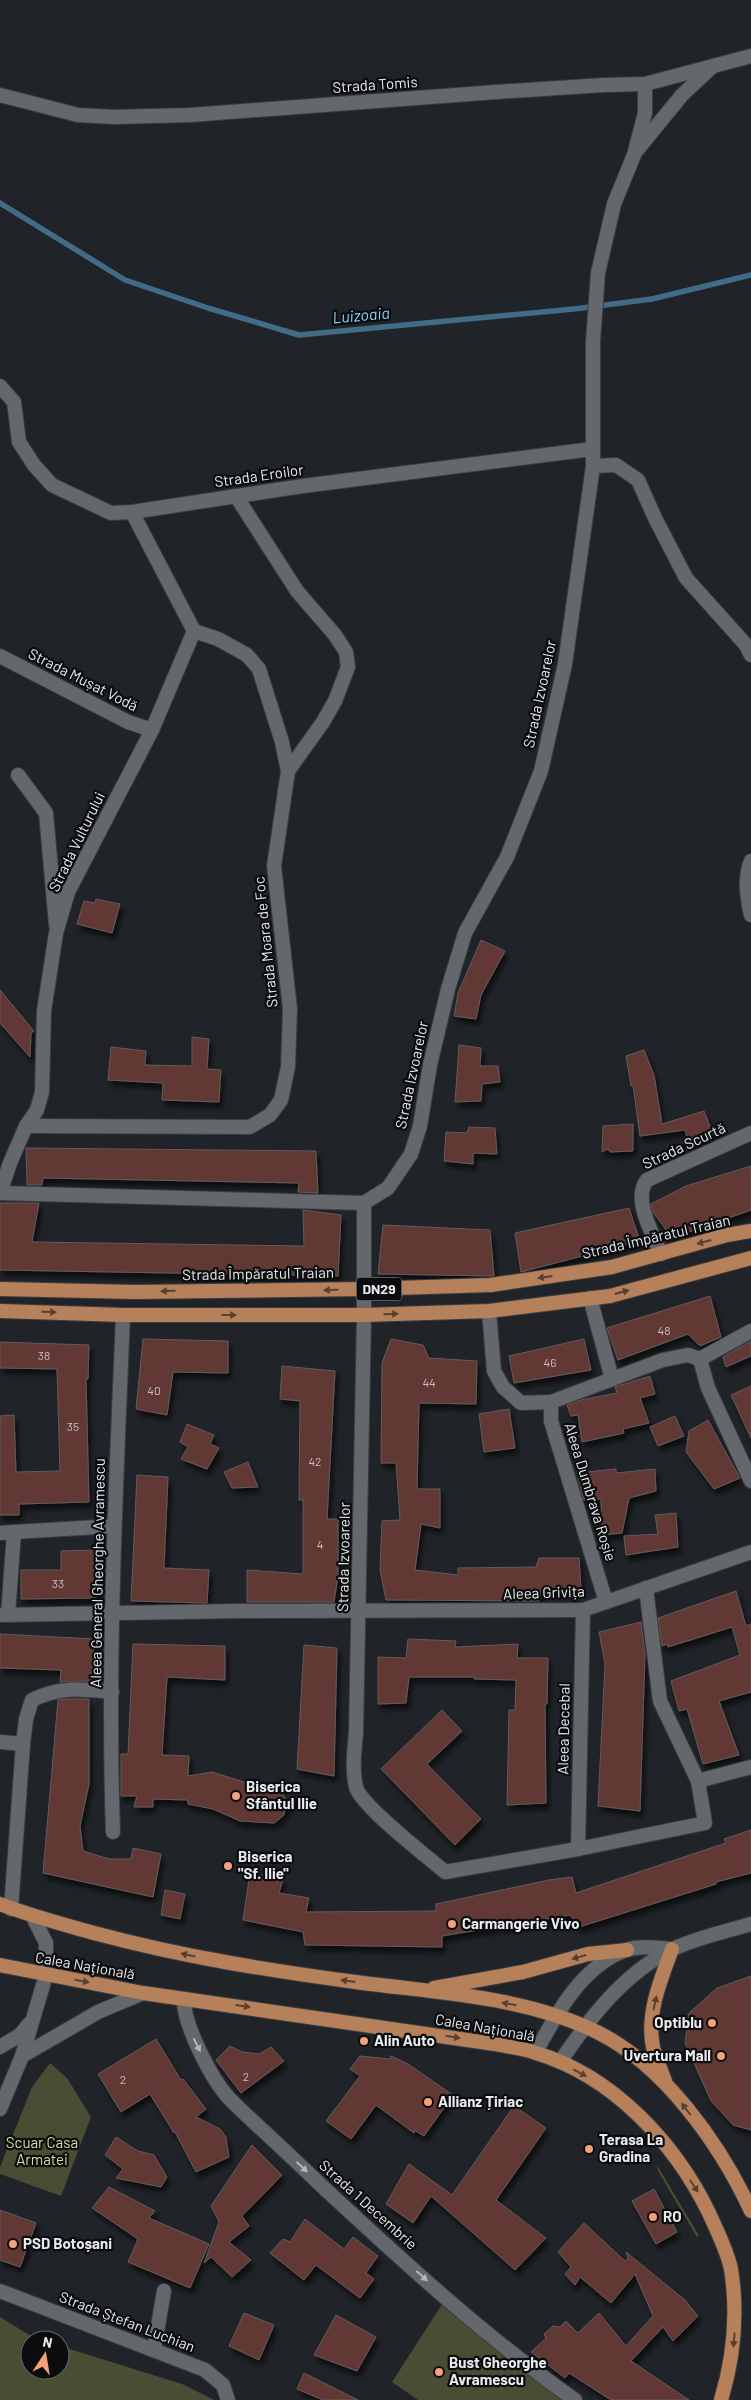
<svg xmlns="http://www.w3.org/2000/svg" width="751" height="2400" font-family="Barlow,sans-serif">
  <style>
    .green { fill: #4a4d33 }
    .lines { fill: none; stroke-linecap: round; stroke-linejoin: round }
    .stream { stroke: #426c86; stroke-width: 5.5 }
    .building { fill: #623736; stroke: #635c5c; filter: url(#shadow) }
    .minor-casing { stroke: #3a3d41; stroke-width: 16 }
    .tertiary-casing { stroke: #3a3d41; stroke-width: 16 }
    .secondary-casing { stroke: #3a3d41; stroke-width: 16 }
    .primary-casing { stroke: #3a3d41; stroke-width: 16 }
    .minor { stroke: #64686d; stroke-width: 14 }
    .tertiary { stroke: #64686d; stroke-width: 14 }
    .secondary { stroke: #64686d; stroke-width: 14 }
    .primary { stroke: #b6805a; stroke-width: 14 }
    .oneway { fill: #584030 }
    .oneway2 { fill: #b4b7ba }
    .poi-dot { fill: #f1a17b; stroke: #0b0c0e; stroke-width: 2 }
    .labels { text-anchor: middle; stroke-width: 4.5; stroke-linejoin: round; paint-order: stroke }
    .number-label { font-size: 12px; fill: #c7bec0 }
    .shield { fill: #0b0c0e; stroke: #a6a8ab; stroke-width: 1 }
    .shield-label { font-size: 14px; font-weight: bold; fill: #e9ebee }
    .street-label { font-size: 15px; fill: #e9ebee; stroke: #0b0c0e }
    .poi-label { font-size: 15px; font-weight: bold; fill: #e9ebee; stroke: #0b0c0e; text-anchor: start }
    .park-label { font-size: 15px; fill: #d6df97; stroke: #0b0c0e }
    .water-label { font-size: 16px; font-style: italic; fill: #8dd3fd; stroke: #0b0c0e }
  </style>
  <defs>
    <filter id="shadow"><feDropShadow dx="3" dy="5.5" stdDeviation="2.5" flood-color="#0009"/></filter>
  </defs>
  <rect width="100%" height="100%" fill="#202327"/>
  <g class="green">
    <path d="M50,2063L67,2078L91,2117L61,2196L0,2174V2167L32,2087Z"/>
    <path d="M657,2165L699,2236L697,2237L658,2171Z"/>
    <path d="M448,2295L582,2400H418L392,2382Z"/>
    <path d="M0,2317L31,2336L43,2340H30V2370H60V2346L182,2384L214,2400H0Z"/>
  </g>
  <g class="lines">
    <path class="stream" d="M0,203L125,280L208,308L299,335L574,309L652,299L751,275"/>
  </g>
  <g class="building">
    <path d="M96,899L120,904L112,933L77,924L84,901L95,903Z"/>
    <path d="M481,940L505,951L481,995L476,1019L454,1016L458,993Z"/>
    <path d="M0,990L34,1031L31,1033L30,1057L0,1023Z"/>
    <path d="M192,1037L209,1039L207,1069L221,1070L219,1102L162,1100L163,1083L108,1080L111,1047L146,1051L145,1065L192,1066Z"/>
    <path d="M459,1045L481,1048L480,1066H498L500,1082L482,1084L481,1101L455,1102Z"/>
    <path d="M644,1050L654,1075L662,1124L704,1111L713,1134L689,1143L685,1130L640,1136L633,1085L631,1086L626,1056Z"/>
    <path d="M633,1124V1151L610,1152L608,1149L602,1152L603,1126Z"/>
    <path d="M469,1127L495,1128L497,1154L473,1153V1164L444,1161L446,1132L467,1133Z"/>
    <path d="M26,1148L316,1151L318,1193L298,1192L299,1183L43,1178L42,1185H27Z"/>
    <path d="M751,1166V1210L672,1238L653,1212L651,1204L686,1186Z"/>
    <path d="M0,1203H39L32,1242L304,1246L303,1210L341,1215L338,1276L0,1270Z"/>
    <path d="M629,1208L640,1241L521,1272L515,1233Z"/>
    <path d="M383,1225L490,1230L494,1276L378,1274Z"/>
    <path d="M710,1296L721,1337L700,1346L688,1334L618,1360L607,1328Z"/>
    <path d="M143,1339L228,1341V1373L173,1372L167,1415L136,1409Z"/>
    <path d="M391,1339L423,1345L429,1358L477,1361L476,1404L419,1403L417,1489H440V1528L421,1524L415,1570L458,1575V1568L536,1567L539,1558H579L581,1589L541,1590L539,1601L386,1600L380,1570L382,1521L400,1520L396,1463H381L382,1363Z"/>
    <path d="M584,1339L591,1370L514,1383L509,1356Z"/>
    <path d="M751,1341V1356L726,1367L723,1357Z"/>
    <path d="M0,1342L89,1345L88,1379H86L89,1502L19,1504V1515H0V1416L14,1415L16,1472L60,1471L57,1369L0,1368Z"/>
    <path d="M282,1366L335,1371L327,1519H338V1576L334,1602H247V1570L303,1574V1500H299L300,1401L280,1399Z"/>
    <path d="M650,1376L655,1394L640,1398L649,1423L623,1429L624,1433L582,1442L578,1415L571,1416L567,1405L581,1400L617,1393L615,1387Z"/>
    <path d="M751,1386V1438L731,1395Z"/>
    <path d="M509,1409L515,1448L484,1452L479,1414Z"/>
    <path d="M675,1416L684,1436L658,1446L650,1427Z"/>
    <path d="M708,1420L740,1478L714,1489L686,1452L689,1431Z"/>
    <path d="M187,1424L214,1435L210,1444L219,1448L207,1469L181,1459L188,1447L180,1442Z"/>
    <path d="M248,1462L258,1487L232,1488L224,1472Z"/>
    <path d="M616,1469V1473L655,1469L656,1491L629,1498L622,1533L602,1535L601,1499L584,1500L577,1473Z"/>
    <path d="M137,1475L168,1477L164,1568L209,1570L207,1603L131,1601Z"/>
    <path d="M676,1513L678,1547L626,1555L624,1536L658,1534L655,1515Z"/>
    <path d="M95,1550L96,1598L21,1599V1570H61V1551Z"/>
    <path d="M736,1591L746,1626L751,1624V1692L719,1701L739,1755L703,1764L687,1709L679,1711L671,1681L740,1655L732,1627L668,1647V1644L662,1646L658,1618Z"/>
    <path d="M641,1622L645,1654L640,1811L598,1806L605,1664L599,1632Z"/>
    <path d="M0,1634L94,1639L91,1681L60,1682L61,1670L0,1668Z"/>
    <path d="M408,1639L456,1641L455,1647L518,1644L517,1658H548L547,1704H545L546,1803L507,1805L509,1710H515L516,1680L474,1679V1677H409L406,1703L378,1704V1657L406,1658Z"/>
    <path d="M133,1644L225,1646V1680L167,1677L162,1755L189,1756L188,1776L212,1772L244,1782L280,1790L289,1803L283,1816L274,1823L240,1821L213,1809L188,1804V1800L153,1799V1807H134L137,1796H121V1754H128Z"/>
    <path d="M304,1645L337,1648L334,1776L297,1769Z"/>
    <path d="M63,1699H89V1784L80,1826L83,1851L109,1859H131L133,1848L161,1854L153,1897L43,1873L58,1700Z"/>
    <path d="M442,1710L462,1731L427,1764L481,1819L455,1845L381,1769Z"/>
    <path d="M751,1830V1873L716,1882V1884L579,1927L570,1915L442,1936V1947L305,1945L303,1932L243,1920L250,1873L283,1879L279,1893L309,1898L306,1912L436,1911V1904L549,1880L572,1877L576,1893L726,1843L724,1839Z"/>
    <path d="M165,1890L185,1894L180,1919L161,1915Z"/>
    <path d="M751,1976V2130L733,2125L711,2101L685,2043L689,2013L717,1988Z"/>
    <path d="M156,2039L181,2080L183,2079L206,2109L196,2117L220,2129L226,2137L229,2157L196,2172L175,2132L174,2133L150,2094L121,2112L98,2074Z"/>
    <path d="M230,2046L242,2052L259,2054L271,2047L284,2061L241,2093L216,2060Z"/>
    <path d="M360,2056L390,2059L391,2056L408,2064L453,2095L424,2136L414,2130V2133L376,2105L351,2139L326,2121L360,2076L350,2069Z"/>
    <path d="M514,2106L546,2128L496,2200L546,2238L515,2270L431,2196L413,2223L386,2204L409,2164L452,2195Z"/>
    <path d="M116,2137L138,2151L154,2155L167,2177L161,2187L116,2178L123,2169L105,2155Z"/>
    <path d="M252,2145L282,2175L242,2216L249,2226L229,2242L251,2260L232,2277L211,2257L204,2263L219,2222L211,2206Z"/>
    <path d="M109,2187L155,2211L149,2218L209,2244L190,2288L128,2262L138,2239L92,2208Z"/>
    <path d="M654,2189L677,2232L656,2244L632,2201Z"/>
    <path d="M0,2210L36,2223L20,2267L0,2260Z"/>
    <path d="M305,2219L344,2249L353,2237L378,2256L366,2273L374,2279L360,2298L316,2265L304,2280L270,2253L283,2239L290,2242Z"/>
    <path d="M584,2223L625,2261L628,2258L626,2252L685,2300L698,2316L673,2341L663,2327L631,2361L689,2400H611L569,2373L565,2378L531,2352L546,2338L544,2334L553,2326L560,2327L566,2321L578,2333L599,2313L626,2346L653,2316L635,2274L611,2303L580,2277L575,2285L565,2274L571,2267L558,2252Z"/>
    <path d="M244,2313L274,2325L259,2360L229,2346Z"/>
    <path d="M336,2315L376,2337L357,2371L314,2355Z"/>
    <path d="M304,2373L358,2400H323L297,2389Z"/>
  </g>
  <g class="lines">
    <defs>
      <g id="minor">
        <path d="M645,84V113L634,155L614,204L598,273L593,341V466L565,664L541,771L507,857L465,933L448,989L430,1065L420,1126L411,1154L388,1188L364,1203V1315L356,1733C354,1752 352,1769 356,1787C361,1806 428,1857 445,1872L578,1849L705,1823L698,1781L660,1701L646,1588"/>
        <path d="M0,95L78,115L114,117L190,115L496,92L604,85L645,84L751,56"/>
        <path d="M637,150L682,95L713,66"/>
        <path d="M0,386L14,402L19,442L34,465L52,485L111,513L132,512L303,486L592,449"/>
        <path d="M593,466L616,465L638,480L655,518L686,578L746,645L751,655"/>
        <path d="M236,496L297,591L335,635L346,652L348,667L335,701L323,722L288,771"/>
        <path d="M0,656L128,722L152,730"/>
        <path d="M18,775L46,813L56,925"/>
        <path d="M751,861C744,878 747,897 751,915"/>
        <path d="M26,1126L250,1127L270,1115L281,1100L288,1067L290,1009L274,866L288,771L282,742L259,669L247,655L218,639L194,631L132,512"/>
        <path d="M0,1193L10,1163L26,1126L37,1110L42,1092L44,1011L56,933L68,892L152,730L194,631"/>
        <path d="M0,1193L364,1203"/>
        <path d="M661,1254C653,1234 632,1199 647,1180L751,1133"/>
        <path d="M590,1298L612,1379"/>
        <path d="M489,1311L494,1371L503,1387L521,1403L551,1402V1421L606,1602"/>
        <path d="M700,1359L751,1331"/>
        <path d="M551,1402L663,1360L688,1355L700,1359L708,1388L751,1481"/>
        <path d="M14,1532L114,1526"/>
        <path d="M0,1533L14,1532L8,1615"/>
        <path d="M0,1615L239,1611L583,1610L751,1552"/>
        <path d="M0,1742L23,1744"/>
        <path d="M698,1781L751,1767"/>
        <path d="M113,1832C107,1660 116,1487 123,1315"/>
        <path d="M578,1849L583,1610"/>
        <path d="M11,1909L23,1744L26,1719L32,1700C61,1686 81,1689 112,1692"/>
        <path d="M184,1999C183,2024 211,2078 228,2097C237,2107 248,2116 258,2126C280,2146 302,2167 324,2188C404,2262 485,2337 575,2400"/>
        <path d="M0,2291L205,2370L223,2385L228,2400"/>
        <path d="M154,2349L164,2291"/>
      </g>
      <g id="tertiary">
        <path d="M0,2047L20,2035L29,2024"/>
        <path d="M22,2056L98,2012L143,1993"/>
        <path d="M0,2109L22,2056L46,1975V1943L33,1917"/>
      </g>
      <g id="secondary">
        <path d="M536,2052C556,2014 582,1966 626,1950C641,1945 658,1948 672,1949"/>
        <path d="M560,2062C589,2019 623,1974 671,1950C695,1938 725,1932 751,1924"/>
      </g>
      <g id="primary">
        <path d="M0,1289L135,1292L364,1289L491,1285L612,1267L727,1235L751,1231"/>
        <path d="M0,1311L123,1315H364L489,1311L610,1296L751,1258"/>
        <path d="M0,1904C31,1916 62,1924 94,1933C183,1957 272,1971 363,1983C441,1993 526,1997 597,2032C664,2065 720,2144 751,2211"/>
        <path d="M0,1965L143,1993L495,2044C509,2047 523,2048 536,2053C613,2076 675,2143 709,2213C717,2231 727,2250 731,2269C738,2313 734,2357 721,2400"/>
        <path d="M434,1988L523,1972L588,1954L627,1950"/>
        <path d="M665,2081C661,2070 656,2059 653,2047C646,2014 661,1979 672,1949"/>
      </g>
    </defs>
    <use href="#minor" class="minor-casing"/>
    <use href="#tertiary" class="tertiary-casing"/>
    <use href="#secondary" class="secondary-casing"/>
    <use href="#primary" class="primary-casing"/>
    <use href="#minor" class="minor"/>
    <use href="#tertiary" class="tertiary"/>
    <use href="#secondary" class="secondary"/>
    <use href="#primary" class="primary"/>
  </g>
  <defs><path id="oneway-solid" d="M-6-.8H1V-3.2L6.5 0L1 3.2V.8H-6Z" transform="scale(1.25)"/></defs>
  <g class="oneway">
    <use href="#oneway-solid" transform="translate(704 1242) rotate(165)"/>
    <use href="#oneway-solid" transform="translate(545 1277) rotate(172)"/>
    <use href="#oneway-solid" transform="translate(331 1290) rotate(179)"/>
    <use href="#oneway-solid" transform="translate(168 1291) rotate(179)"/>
    <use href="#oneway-solid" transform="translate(622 1292) rotate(-15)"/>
    <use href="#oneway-solid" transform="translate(49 1312) rotate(1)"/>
    <use href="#oneway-solid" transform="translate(391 1314) rotate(-1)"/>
    <use href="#oneway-solid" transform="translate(229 1315)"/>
    <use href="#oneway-solid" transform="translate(188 1955) rotate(-168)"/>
    <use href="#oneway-solid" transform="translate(579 1957) rotate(164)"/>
    <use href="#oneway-solid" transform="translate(82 1981) rotate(10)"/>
    <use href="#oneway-solid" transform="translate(348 1981) rotate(-172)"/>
    <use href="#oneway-solid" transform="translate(655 2003) rotate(-78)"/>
    <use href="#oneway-solid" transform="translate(509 2004) rotate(-170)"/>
    <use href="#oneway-solid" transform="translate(243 2006) rotate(8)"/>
    <use href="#oneway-solid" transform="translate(453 2037) rotate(9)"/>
    <use href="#oneway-solid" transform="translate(580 2073) rotate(28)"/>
    <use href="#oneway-solid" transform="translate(686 2109) rotate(-128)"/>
    <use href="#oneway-solid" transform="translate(694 2186) rotate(57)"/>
    <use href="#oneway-solid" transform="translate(734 2340) rotate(95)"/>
  </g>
  <g class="oneway2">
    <use href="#oneway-solid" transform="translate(197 2045) rotate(63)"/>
    <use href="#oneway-solid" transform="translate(302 2167) rotate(43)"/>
    <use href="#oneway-solid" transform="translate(422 2276) rotate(42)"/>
  </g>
  <g class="poi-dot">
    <circle cx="236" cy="1796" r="5"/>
    <circle cx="228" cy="1866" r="5"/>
    <circle cx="452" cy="1924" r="5"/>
    <circle cx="712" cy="2023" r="5"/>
    <circle cx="364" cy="2041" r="5"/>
    <circle cx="721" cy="2056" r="5"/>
    <circle cx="428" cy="2102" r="5"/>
    <circle cx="589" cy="2149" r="5"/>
    <circle cx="653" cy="2217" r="5"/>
    <circle cx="13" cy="2244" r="5"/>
    <circle cx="439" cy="2372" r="5"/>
  </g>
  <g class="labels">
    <g class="number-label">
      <text x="664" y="1335">48</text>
      <text x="44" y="1360">38</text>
      <text x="550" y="1367">46</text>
      <text x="429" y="1387">44</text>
      <text x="154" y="1395">40</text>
      <text x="73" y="1431">35</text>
      <text x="315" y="1466">42</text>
      <text x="320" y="1549">4</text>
      <text x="58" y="1588">33</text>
      <text x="246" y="2081">2</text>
      <text x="123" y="2084">2</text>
    </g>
    <rect class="shield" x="356.5" y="1277.5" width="45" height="23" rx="4"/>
    <g class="shield-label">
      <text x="379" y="1294">DN29</text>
    </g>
    <g class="street-label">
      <text transform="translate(375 85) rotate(-4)" y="5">Strada Tomis</text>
      <text transform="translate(259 476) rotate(-8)" y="5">Strada Eroilor</text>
      <text transform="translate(83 680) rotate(27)" y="5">Strada Mușat Vodă</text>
      <text transform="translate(540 694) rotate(-78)" y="5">Strada Izvoarelor</text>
      <text transform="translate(77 842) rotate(-64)" y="5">Strada Vulturului</text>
      <text transform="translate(266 942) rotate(-96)" y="5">Strada Moara de Foc</text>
      <text transform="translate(412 1075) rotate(-78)" y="5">Strada Izvoarelor</text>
      <text transform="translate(684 1146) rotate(-25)" y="5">Strada Scurtă</text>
      <text transform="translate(656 1237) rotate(-13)" y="5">Strada Împăratul Traian</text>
      <text transform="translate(258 1274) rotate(-1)" y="5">Strada Împăratul Traian</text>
      <text transform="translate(590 1492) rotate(73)" y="5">Aleea Dumbrava Roșie</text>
      <text transform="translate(344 1557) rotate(-89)" y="5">Strada Izvoarelor</text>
      <text transform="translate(98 1573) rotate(-89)" y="5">Aleea General Gheorghe Avramescu</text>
      <text transform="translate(544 1593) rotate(-2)" y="5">Aleea Grivița</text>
      <text transform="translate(564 1729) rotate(-89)" y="5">Aleea Decebal</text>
      <text transform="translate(85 1966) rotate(10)" y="5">Calea Națională</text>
      <text transform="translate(485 2028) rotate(10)" y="5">Calea Națională</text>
      <text transform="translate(368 2205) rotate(42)" y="5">Strada 1 Decembrie</text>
      <text transform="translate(127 2322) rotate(21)" y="5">Strada Ștefan Luchian</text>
    </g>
    <g class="poi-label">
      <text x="246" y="1792">Biserica<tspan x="246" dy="17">Sfântul Ilie</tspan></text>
      <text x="238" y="1862">Biserica<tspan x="238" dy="17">"Sf. Ilie"</tspan></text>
      <text x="462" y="1929">Carmangerie Vivo</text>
      <text x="702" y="2028" text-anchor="end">Optiblu</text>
      <text x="374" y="2046">Alin Auto</text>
      <text x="711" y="2061" text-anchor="end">Uvertura Mall</text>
      <text x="438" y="2107">Allianz Țiriac</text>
      <text x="599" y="2145">Terasa La<tspan x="599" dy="17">Gradina</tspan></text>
      <text x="663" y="2222">RO</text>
      <text x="23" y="2249">PSD Botoșani</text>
      <text x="449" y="2368">Bust Gheorghe<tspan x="449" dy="17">Avramescu</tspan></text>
    </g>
    <g class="park-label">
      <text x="42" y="2148">Scuar Casa<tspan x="42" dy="17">Armatei</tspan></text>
    </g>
    <g class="water-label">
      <text transform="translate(361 315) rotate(-5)" y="6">Luizoaia</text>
    </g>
  </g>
  <g transform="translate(45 2355) rotate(12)"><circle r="24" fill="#0b0c0e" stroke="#646568"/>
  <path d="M0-4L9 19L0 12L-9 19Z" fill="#f1a17b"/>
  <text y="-8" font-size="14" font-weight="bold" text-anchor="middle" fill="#e9ebee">N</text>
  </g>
</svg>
